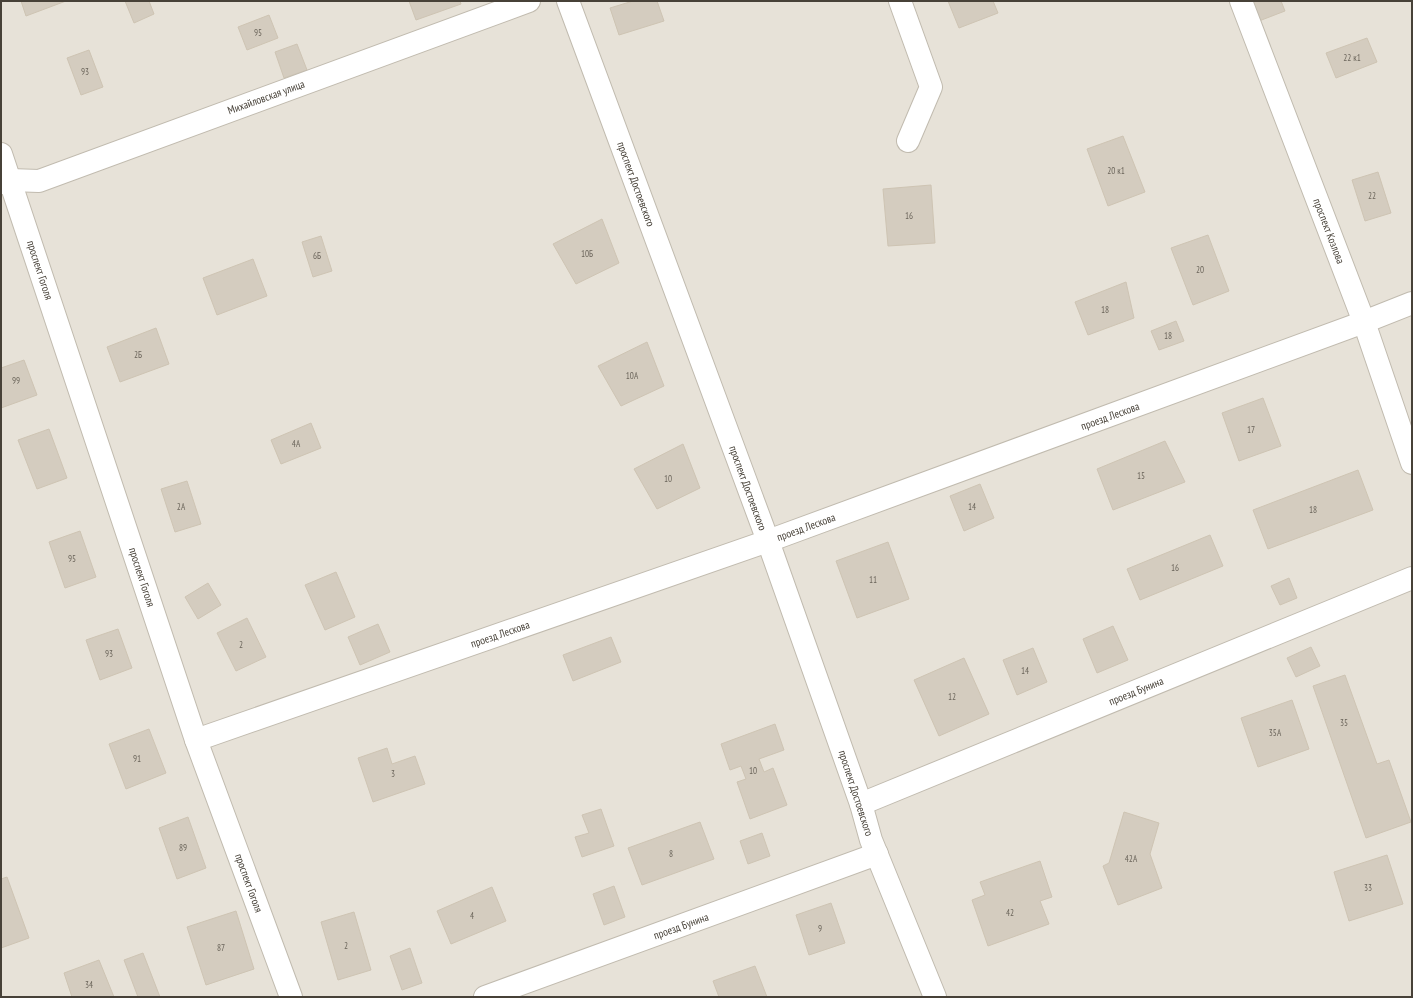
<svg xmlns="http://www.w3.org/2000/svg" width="1413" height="998" font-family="'PT Sans Narrow',sans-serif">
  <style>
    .residential { fill: #e7e2d8 }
    .building { fill: #d4ccbf; stroke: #cec4b3 }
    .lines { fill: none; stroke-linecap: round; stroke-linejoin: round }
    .minor-casing { stroke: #c1bbaf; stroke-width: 24 }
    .minor { stroke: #fff; stroke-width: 22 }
    .labels { text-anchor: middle; stroke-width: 3.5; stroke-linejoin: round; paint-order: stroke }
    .number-label { font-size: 9px; fill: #6a645a }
    .street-label { font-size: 11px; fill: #474138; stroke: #fff }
  </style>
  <rect width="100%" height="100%" fill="#f3f1e9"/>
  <rect class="residential" x="1" y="1" width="1411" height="996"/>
  <g class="building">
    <path d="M21,1H66L26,16Z"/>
    <path d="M125,1H149L154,14L134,23Z"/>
    <path d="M409,1H460L461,4L416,20Z"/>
    <path d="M633,1H657L664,21L619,35L610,8Z"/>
    <path d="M948,1H993L998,13L959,28Z"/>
    <path d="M1252,1H1281L1285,11L1259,21Z"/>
    <path d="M269,15L278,38L247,50L238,27Z"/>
    <path d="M1367,38L1377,62L1336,78L1326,53Z"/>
    <path d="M297,44L307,70L284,78L275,52Z"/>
    <path d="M89,50L103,87L81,95L67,58Z"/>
    <path d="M1123,136L1145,192L1108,206L1087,149Z"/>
    <path d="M1378,172L1391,213L1365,221L1352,180Z"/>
    <path d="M931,185L935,243L888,246L883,189Z"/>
    <path d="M602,219L619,263L576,284L553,244Z"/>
    <path d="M1208,235L1229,291L1193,305L1171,248Z"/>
    <path d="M321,236L332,271L313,277L302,242Z"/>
    <path d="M253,259L267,296L217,315L203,278Z"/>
    <path d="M1126,282L1134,318L1088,335L1075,302Z"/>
    <path d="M1176,321L1184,341L1159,350L1151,331Z"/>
    <path d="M156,328L169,364L120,382L107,347Z"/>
    <path d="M647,342L664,386L621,406L598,366Z"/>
    <path d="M24,360L37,395L1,408V368Z"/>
    <path d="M1263,398L1281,446L1239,461L1222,413Z"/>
    <path d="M311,423L321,448L281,464L271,440Z"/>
    <path d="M49,429L67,478L37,489L18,440Z"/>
    <path d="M1165,441L1185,482L1113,510L1097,469Z"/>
    <path d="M683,444L700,488L657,509L634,469Z"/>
    <path d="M1358,470L1373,510L1268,549L1253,510Z"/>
    <path d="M187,481L201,524L175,532L161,489Z"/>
    <path d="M980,484L994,518L964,531L950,496Z"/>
    <path d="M80,531L96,577L65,588L49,542Z"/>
    <path d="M1210,535L1223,566L1140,600L1127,569Z"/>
    <path d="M888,542L909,599L857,618L836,561Z"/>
    <path d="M336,572L355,617L325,630L305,585Z"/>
    <path d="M1289,578L1297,598L1280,605L1271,586Z"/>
    <path d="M208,583L221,605L198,619L185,597Z"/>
    <path d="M247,618L266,657L236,671L217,633Z"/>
    <path d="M378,624L390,652L360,665L348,637Z"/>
    <path d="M1113,626L1128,660L1097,673L1083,639Z"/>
    <path d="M118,629L132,668L100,680L86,640Z"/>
    <path d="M611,637L621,662L573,681L563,655Z"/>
    <path d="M1311,647L1320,666L1296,677L1287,658Z"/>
    <path d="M1033,648L1047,682L1017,695L1003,660Z"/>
    <path d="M964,658L989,714L939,736L914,680Z"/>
    <path d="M1345,675L1377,764L1389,760L1411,822L1366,838L1313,686Z"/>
    <path d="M1292,700L1309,749L1258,767L1241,718Z"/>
    <path d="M775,724L784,750L759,759L764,772L773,768L787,805L750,819L737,782L746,779L741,766L730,770L721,744Z"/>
    <path d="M149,729L166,773L126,789L109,744Z"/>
    <path d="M387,748L392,764L415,756L425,784L373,802L358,758Z"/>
    <path d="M601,809L614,846L582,857L575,837L589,833L582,815Z"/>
    <path d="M1124,812L1159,823L1150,854L1162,888L1118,905L1103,866L1109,863Z"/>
    <path d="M188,817L206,868L177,879L159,828Z"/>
    <path d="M700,822L714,859L642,885L628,848Z"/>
    <path d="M762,833L770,856L748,864L740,841Z"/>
    <path d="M1387,855L1403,904L1349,921L1334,872Z"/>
    <path d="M1040,861L1052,897L1040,901L1049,924L988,946L972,900L985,895L980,882Z"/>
    <path d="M7,877L29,938L1,948V879Z"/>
    <path d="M614,886L625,917L604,925L593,894Z"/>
    <path d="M492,887L506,921L451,944L437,911Z"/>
    <path d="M831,903L845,943L809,955L796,915Z"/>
    <path d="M236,911L254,969L206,985L187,927Z"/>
    <path d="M354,912L371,970L338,980L321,922Z"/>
    <path d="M410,948L422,983L402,990L390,956Z"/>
    <path d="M143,953L160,997H138L124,960Z"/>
    <path d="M99,960L114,997H72L64,973Z"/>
    <path d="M755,966L767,997H719L713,981Z"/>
  </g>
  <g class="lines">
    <defs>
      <g id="minor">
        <path d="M568,1L768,541L861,804L871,840L935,997"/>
        <path d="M900,1L931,87L908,141"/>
        <path d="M1241,1L1364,322L1412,463"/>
        <path d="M1,154L196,740L291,997"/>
        <path d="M1,183L10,180L39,181L529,1"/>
        <path d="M196,740L768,541L1364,322L1412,303"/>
        <path d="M861,804L1412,578"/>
        <path d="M485,997L877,854"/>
      </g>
    </defs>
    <use href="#minor" class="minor-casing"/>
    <use href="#minor" class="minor"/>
  </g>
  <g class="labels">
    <g class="number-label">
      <text x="258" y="36">95</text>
      <text x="1352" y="61">22 к1</text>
      <text x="85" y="75">93</text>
      <text x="1116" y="174">20 к1</text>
      <text x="1372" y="199">22</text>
      <text x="909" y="219">16</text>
      <text x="587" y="257">10Б</text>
      <text x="317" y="259">6Б</text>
      <text x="1200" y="273">20</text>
      <text x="1105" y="313">18</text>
      <text x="1168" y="339">18</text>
      <text x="138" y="358">2Б</text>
      <text x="632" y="379">10А</text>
      <text x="16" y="384">99</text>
      <text x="1251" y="433">17</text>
      <text x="296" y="447">4А</text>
      <text x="1141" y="479">15</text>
      <text x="668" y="482">10</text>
      <text x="181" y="510">2А</text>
      <text x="972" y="510">14</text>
      <text x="1313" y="513">18</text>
      <text x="72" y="562">95</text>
      <text x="1175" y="571">16</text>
      <text x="873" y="583">11</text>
      <text x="241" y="648">2</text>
      <text x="109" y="657">93</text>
      <text x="1025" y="674">14</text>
      <text x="952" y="700">12</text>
      <text x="1344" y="726">35</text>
      <text x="1275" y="736">35А</text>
      <text x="137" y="762">91</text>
      <text x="753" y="774">10</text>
      <text x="393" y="777">3</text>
      <text x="183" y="851">89</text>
      <text x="671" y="857">8</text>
      <text x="1131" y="862">42А</text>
      <text x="1368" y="891">33</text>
      <text x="1010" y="916">42</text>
      <text x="472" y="919">4</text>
      <text x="820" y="932">9</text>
      <text x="346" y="949">2</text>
      <text x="221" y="951">87</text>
      <text x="89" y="988">34</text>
    </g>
    <g class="street-label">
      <text transform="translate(266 97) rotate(-20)" y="4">Михайловская улица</text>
      <text transform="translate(636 184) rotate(70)" y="4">проспект Достоевского</text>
      <text transform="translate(1329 231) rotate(69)" y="4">проспект Козлова</text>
      <text transform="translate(40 270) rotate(72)" y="4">проспект Гоголя</text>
      <text transform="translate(1110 416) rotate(-20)" y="4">проезд Лескова</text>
      <text transform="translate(748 488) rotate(70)" y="4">проспект Достоевского</text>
      <text transform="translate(806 527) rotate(-20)" y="4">проезд Лескова</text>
      <text transform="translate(142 577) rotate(72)" y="4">проспект Гоголя</text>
      <text transform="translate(500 634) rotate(-19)" y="4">проезд Лескова</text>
      <text transform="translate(1136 691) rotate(-22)" y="4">проезд Бунина</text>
      <text transform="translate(856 793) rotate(72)" y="4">проспект Достоевского</text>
      <text transform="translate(249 883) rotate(70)" y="4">проспект Гоголя</text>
      <text transform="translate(681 926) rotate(-20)" y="4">проезд Бунина</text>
    </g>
  </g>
  <rect width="1413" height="998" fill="none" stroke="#474138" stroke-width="4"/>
</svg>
